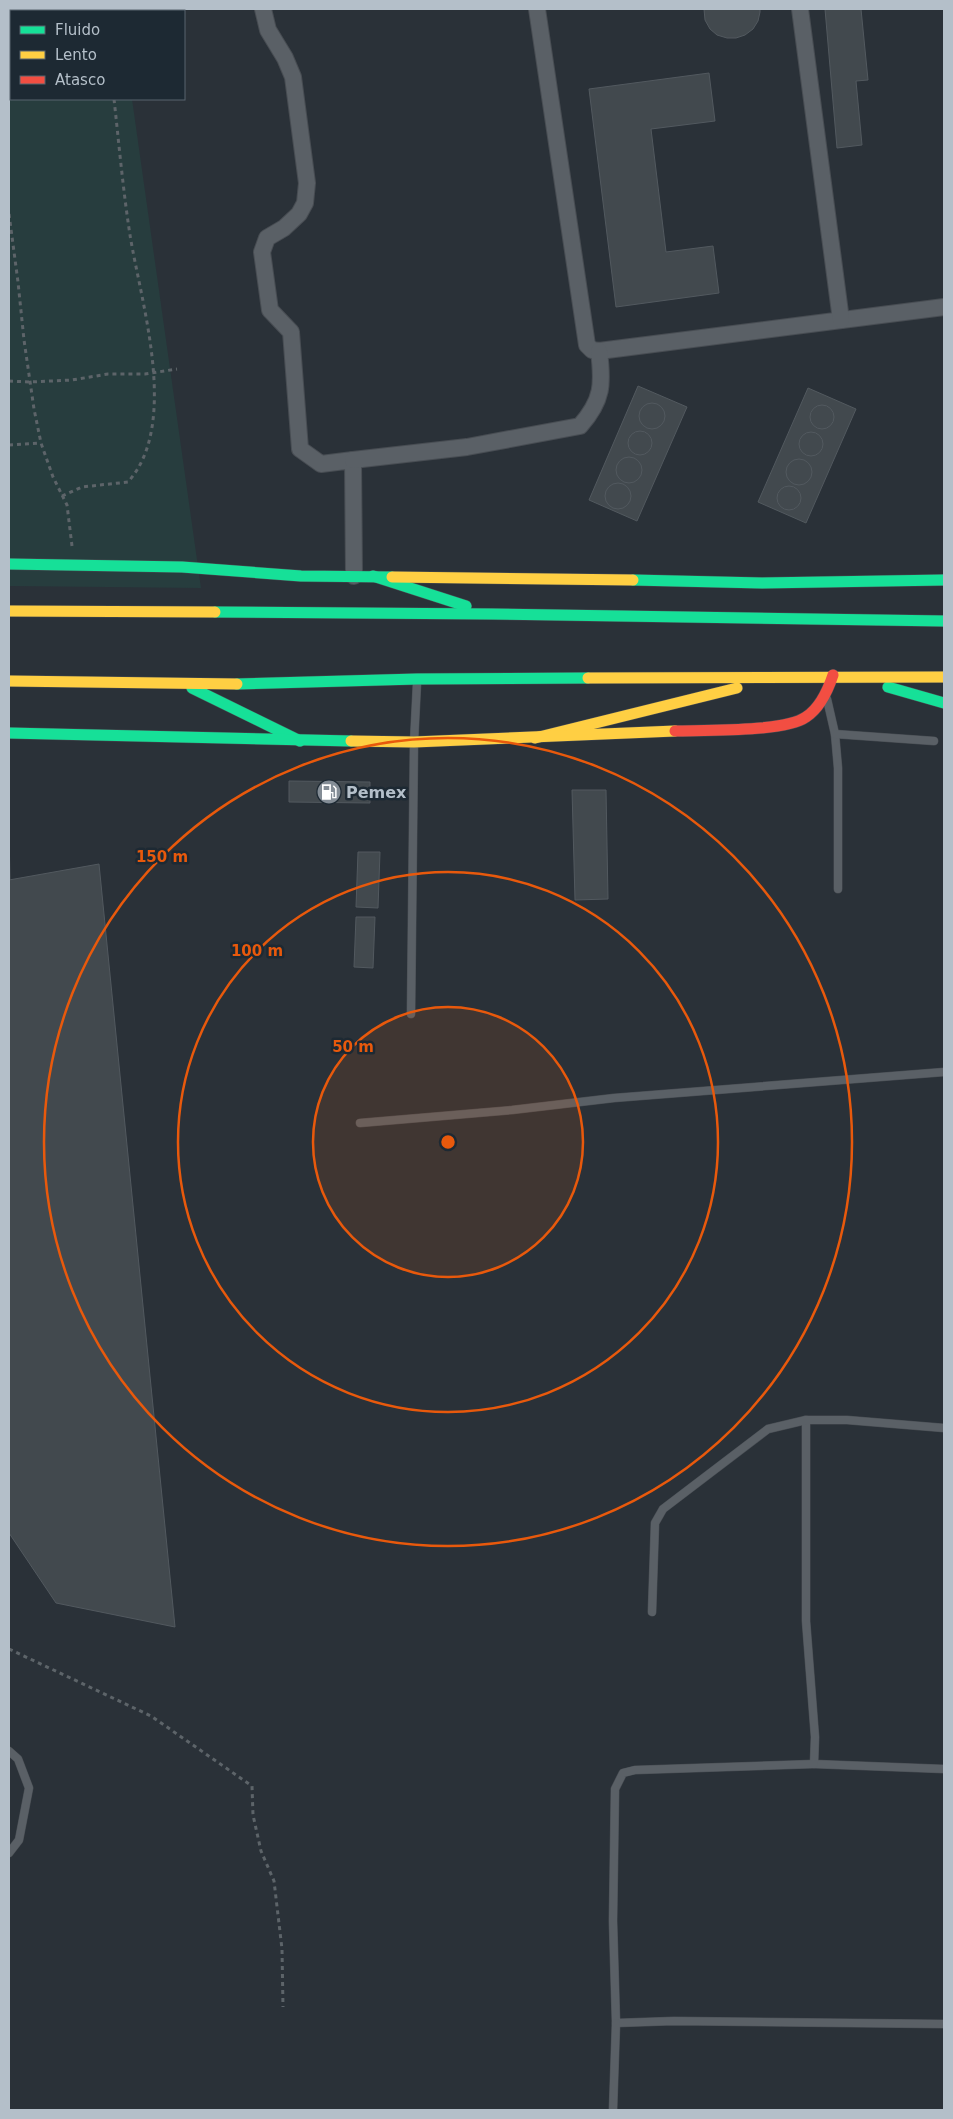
<svg xmlns="http://www.w3.org/2000/svg" width="953" height="2119" font-family="'DejaVu Sans',sans-serif">
  <style>
    .green { fill: #273d3e }
    .building { fill: #42494e; stroke: #52595f }
    .lines { fill: none; stroke-linecap: round; stroke-linejoin: round }
    .lane-casing { stroke: #484d53; stroke-width: 9 }
    .street-casing { stroke: #484d53; stroke-width: 18 }
    .fast-casing { stroke: #484d53; stroke-width: 12 }
    .slow-casing { stroke: #484d53; stroke-width: 12 }
    .jam-casing { stroke: #484d53; stroke-width: 12 }
    .path { stroke: #5d6469; stroke-width: 3; stroke-dasharray: 4 4; stroke-linecap: butt }
    .lane { stroke: #5a6066; stroke-width: 8 }
    .street { stroke: #5a6066; stroke-width: 16 }
    .fast { stroke: #16e098; stroke-width: 11 }
    .slow { stroke: #ffcf43; stroke-width: 11 }
    .jam { stroke: #f24e42; stroke-width: 11 }
    .ring { fill: none; stroke: #e8590c; stroke-width: 2.5 }
    .labels { text-anchor: middle; stroke-width: 5; stroke-linejoin: round; paint-order: stroke }
    .poi-label { font-size: 16px; font-weight: bold; fill: #b4bfc9; stroke: #1d2933; text-anchor: start }
    .centre { fill: #e8590c; stroke: #1d2933; stroke-width: 2.5 }
    .ring-label { font-size: 15px; text-anchor: middle; font-weight: bold; fill: #e8590c; stroke: #1d2933; stroke-width: 5; stroke-linejoin: round; paint-order: stroke }
  </style>
  <rect width="100%" height="100%" fill="#2a3138"/>
  <path class="green" d="M9,9H120V11H11V99H132L201,588L9,586Z"/>
  <g class="building">
    <path d="M704,9H760V12L758,21L753,29L745,35L736,38H727L717,35L710,29L705,20Z"/>
    <path d="M825,9H861L868,80L856,81L862,145L837,148Z"/>
    <path d="M709,73L715,121L651,129L666,252L713,246L719,293L616,307L589,89Z"/>
    <path d="M638,386L687,407L637,521L589,500Z"/>
    <path d="M808,388L856,409L806,523L758,502Z"/>
    <circle cx="652" cy="416" r="13"/>
    <circle cx="822" cy="417" r="12"/>
    <circle cx="640" cy="443" r="12"/>
    <circle cx="811" cy="444" r="12"/>
    <circle cx="629" cy="470" r="13"/>
    <circle cx="799" cy="472" r="13"/>
    <circle cx="618" cy="496" r="13"/>
    <circle cx="789" cy="498" r="12"/>
    <path d="M289,781L370,782V803L289,802Z"/>
    <path d="M572,790H606L608,899L575,900Z"/>
    <path d="M9,832L10,880H9Z"/>
    <path d="M358,852H380L378,908L356,907Z"/>
    <path d="M99,864L175,1627L56,1603L9,1533V880Z"/>
    <path d="M356,917H375L373,968L354,967Z"/>
  </g>
  <g class="lines">
    <defs>
      <g id="lane">
        <path d="M827,699L835,734L838,768V889"/>
        <path d="M835,734L934,741"/>
        <path d="M411,1014L414,742L417,683"/>
        <path d="M360,1123L512,1110L614,1098L944,1072"/>
        <path d="M806,1420V1621L815,1737L814,1764L944,1769"/>
        <path d="M652,1612L655,1523L663,1509L768,1429L806,1420H847L944,1428"/>
        <path d="M9,1751L18,1759L29,1788L19,1840L9,1853"/>
        <path d="M814,1764L635,1770L623,1773L615,1789L613,1921L616,2023L674,2021L944,2024"/>
        <path d="M613,2110L616,2023"/>
      </g>
      <g id="street">
        <path d="M263,9L268,30L285,58L293,77L307,183L305,203L299,214L284,228L267,238L262,252L270,310L291,332L300,449L321,464L353,460L354,576"/>
        <path d="M537,9L587,345L592,350L599,351L944,307"/>
        <path d="M800,9L841,320"/>
        <path d="M353,460L467,447L580,426C603,400 603,384 599,351"/>
      </g>
      <g id="fast">
        <path d="M9,564L182,567L301,576L392,577"/>
        <path d="M373,576L466,606"/>
        <path d="M633,580L762,583L944,580"/>
        <path d="M215,612L491,614L944,621"/>
        <path d="M237,684L417,679L588,678"/>
        <path d="M888,687L944,703"/>
        <path d="M192,688L300,741"/>
        <path d="M9,733L351,741"/>
      </g>
      <g id="slow">
        <path d="M392,577L633,580"/>
        <path d="M9,611L215,612"/>
        <path d="M588,678L944,677"/>
        <path d="M9,681L237,684"/>
        <path d="M535,738L737,688"/>
        <path d="M351,741L414,742L675,731"/>
      </g>
      <path id="jam" d="M675,731C705,730 785,732 806,717C820,708 828,690 833,675"/>
    </defs>
    <use href="#lane" class="lane-casing"/>
    <use href="#street" class="street-casing"/>
    <use href="#fast" class="fast-casing"/>
    <use href="#slow" class="slow-casing"/>
    <use href="#jam" class="jam-casing"/>
    <g class="path">
      <path d="M103,9V11"/>
      <path d="M9,214L18,282L24,340L34,409L41,443L53,477L67,505L72,546"/>
      <path d="M9,381L30,382L72,380L108,374H145L177,369"/>
      <path d="M9,445L41,443"/>
      <path d="M62,496L82,487L128,482C180,424 141,303 130,235C123,190 119,144 114,99"/>
      <path d="M9,1649L151,1716L252,1786L253,1815L261,1851L274,1881L282,1949L283,2007"/>
    </g>
    <use href="#lane" class="lane"/>
    <use href="#street" class="street"/>
    <use href="#fast" class="fast"/>
    <use href="#slow" class="slow"/>
    <use href="#jam" class="jam"/>
  </g>
  <circle cx="448" cy="1142" r="135" fill="#e8590c" fill-opacity=".12"/>
  <g class="ring">
    <circle cx="448" cy="1142" r="135"/>
    <circle cx="448" cy="1142" r="270"/>
    <circle cx="448" cy="1142" r="404"/>
  </g>
  <defs>
    <symbol id="fuel-disc" viewBox="-11 -11 22 22"><circle r="9.5" fill="#848d96" stroke="#1d2933"/><path d="M-5.5-6h7V0h2V4h1.3V-2.5L3-4.5l.8-.8L6-3V5H2.5V1h-1V6h-7ZM-4.2-4.7v3.2H.2V-4.7Z" fill="#fff"/></symbol>
  </defs>
  <g fill-rule="evenodd">
    <use href="#fuel-disc" x="315" y="778" width="28" height="28"/>
  </g>
  <g class="labels">
    <g class="poi-label">
      <text x="346" y="798">Pemex</text>
    </g>
  </g>
  <circle cx="448" cy="1142" r="8" class="centre"/>
  <g class="ring-label">
    <text x="162" y="862">150 m</text>
    <text x="257" y="956">100 m</text>
    <text x="353" y="1052">50 m</text>
  </g>
  <rect width="953" height="2119" fill="none" stroke="#b4bfc9" stroke-width="20"/>
  <rect x="10" y="10" width="175" height="90" fill="#1d2933" stroke="#59656f"/>
  <rect x="20" y="26" width="25" height="8" fill="#16e098" stroke="#59656f"/>
  <text x="55" y="35" font-size="15" fill="#b4bfc9">Fluido</text>
  <rect x="20" y="51" width="25" height="8" fill="#ffcf43" stroke="#59656f"/>
  <text x="55" y="60" font-size="15" fill="#b4bfc9">Lento</text>
  <rect x="20" y="76" width="25" height="8" fill="#f24e42" stroke="#59656f"/>
  <text x="55" y="85" font-size="15" fill="#b4bfc9">Atasco</text>
</svg>
